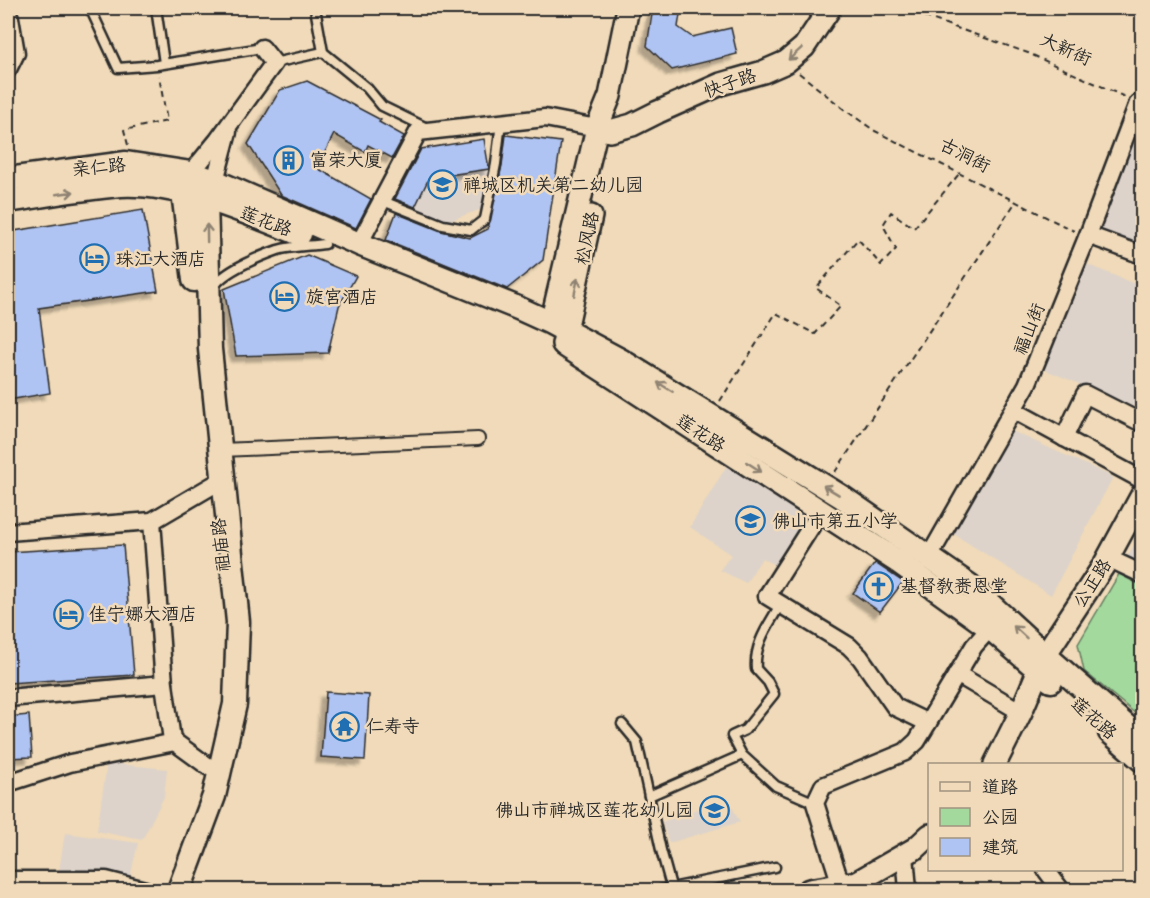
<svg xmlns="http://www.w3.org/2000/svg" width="1150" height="898" font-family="'Balsamiq Sans','LXGW WenKai TC',sans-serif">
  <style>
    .built { fill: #ddd3ca }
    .green { fill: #a3d99d; stroke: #678264; stroke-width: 1.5 }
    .building { fill: #b0c4f3; stroke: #2b2b2b; stroke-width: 1.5; filter: url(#shadow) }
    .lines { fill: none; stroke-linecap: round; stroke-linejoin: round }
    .service-casing { stroke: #2b2b2b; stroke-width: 13 }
    .pedestrian-casing { stroke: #2b2b2b; stroke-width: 16 }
    .minor-casing { stroke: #2b2b2b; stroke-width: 21 }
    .tertiary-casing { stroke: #2b2b2b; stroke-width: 26 }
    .secondary-casing { stroke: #2b2b2b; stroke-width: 27 }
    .path { stroke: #2b2b2b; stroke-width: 2; stroke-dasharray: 6 4.5; stroke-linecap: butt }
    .service { stroke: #f0dab9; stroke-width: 8 }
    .pedestrian { stroke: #f0dab9; stroke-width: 12 }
    .minor { stroke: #f0dab9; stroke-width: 16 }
    .tertiary { stroke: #f0dab9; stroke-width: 21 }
    .secondary { stroke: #f0dab9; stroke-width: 22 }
    .oneway { stroke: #8e8272 }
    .labels { text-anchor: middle; stroke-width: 5; stroke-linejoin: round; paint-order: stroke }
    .street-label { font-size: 18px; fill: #2b2b2b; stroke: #f0dab9 }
    .poi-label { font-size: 18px; fill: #2b2b2b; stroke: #f0dab9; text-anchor: start }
  </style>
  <defs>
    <filter id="shadow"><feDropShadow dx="-5.5" dy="5.5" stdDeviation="1.5" flood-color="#0004"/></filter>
  </defs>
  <rect width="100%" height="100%" fill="#f0dab9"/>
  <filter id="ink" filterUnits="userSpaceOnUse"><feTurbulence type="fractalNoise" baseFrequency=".0167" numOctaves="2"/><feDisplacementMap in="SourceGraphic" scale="12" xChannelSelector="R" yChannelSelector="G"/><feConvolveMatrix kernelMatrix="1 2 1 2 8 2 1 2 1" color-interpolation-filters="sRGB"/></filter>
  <g filter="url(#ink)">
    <g class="built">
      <path d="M1142,110V248L1095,232Z"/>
      <path d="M484,139L489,169L482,209L448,221L412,211L389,201L414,150Z"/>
      <path d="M1086,264L1142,287V410L1041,368Z"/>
      <path d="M1012,431L1113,477L1051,595L952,533Z"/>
      <path d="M729,462L812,514L782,568L762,558L746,583L720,570L731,555L690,527Z"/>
      <path d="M1142,531V569L1125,561Z"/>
      <path d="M107,763L167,769L164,797L142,840L97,831Z"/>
      <path d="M727,798L740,822L669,843L662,822Z"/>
      <path d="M65,833L138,843L129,882L59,872Z"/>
    </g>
    <path class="green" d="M1119,574L1142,586V719L1084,671L1078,644Z"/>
    <g class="building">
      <path d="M653,8H681L678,27L692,37L731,28L737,54L672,70L647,46Z"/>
      <path d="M307,81L381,120L379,122L404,136L392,158L368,145L365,152L334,134L317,168L371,199L356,228L281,195L248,144L280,90Z"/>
      <path d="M506,135L561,142L543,260L507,289L386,240L396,213L441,231L470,238L488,229L502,165Z"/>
      <path d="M484,139L489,169L429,178L415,207L395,199L421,149Z"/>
      <path d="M143,210L158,291L39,308L50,393L8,400V232Z"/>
      <path d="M307,255L356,276L339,306L328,353L236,356L224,289Z"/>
      <path d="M123,545L134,675L8,683V552Z"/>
      <path d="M875,563L903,582L880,612L853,593Z"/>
      <path d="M326,692L369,695L365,760L321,757Z"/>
      <path d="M29,715L32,757L8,758V717Z"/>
    </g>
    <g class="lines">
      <defs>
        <g id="service">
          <path d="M90,8L118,68L157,65L262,48"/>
          <path d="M156,8L164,63"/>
          <path d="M315,8L323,52"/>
          <path d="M274,63L323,52L367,88L382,106L427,128"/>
          <path d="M383,201L443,225L471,230L485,219L496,164L501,122"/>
          <path d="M214,287C223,271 261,256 278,250C292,246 310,246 325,244"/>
          <path d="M780,605C768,626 754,644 756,669L768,682L774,694L745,730L732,736L742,755L776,786L815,803"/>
          <path d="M622,724L637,742L661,850L672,890"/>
          <path d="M649,796L742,755"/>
          <path d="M661,890L775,867"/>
          <path d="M1038,890L1057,886"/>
        </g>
        <path id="pedestrian" d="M221,450L478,439"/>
        <g id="minor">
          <path d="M8,17L10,18L16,53L8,69"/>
          <path d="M191,173L218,140L274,63L262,48"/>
          <path d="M215,181L228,132"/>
          <path d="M1088,235L1142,255"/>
          <path d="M359,244L418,132L545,118L597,128"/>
          <path d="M1013,410L1142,480"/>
          <path d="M1064,438L1085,394L1142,423"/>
          <path d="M821,511L767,596L849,646L860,657L895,707L928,723"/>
          <path d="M152,521L164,684"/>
          <path d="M8,532L152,521L215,484"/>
          <path d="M929,557L1027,385L1088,235L1138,103L1142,104"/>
          <path d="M1108,558L1142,574"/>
          <path d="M957,674L1021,712"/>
          <path d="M8,698L164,684L172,740L209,767"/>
          <path d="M8,783L70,763L175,742"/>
          <path d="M905,855L908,890"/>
          <path d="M1046,870L1061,890"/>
          <path d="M8,880H106L145,890"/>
          <path d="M841,885L815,803L823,786L905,752L917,741L974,646L990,628"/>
        </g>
        <g id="tertiary">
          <path d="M597,128L610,131L632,125L658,112L721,84L763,72L786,62L804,47L830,8"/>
          <path d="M551,323L597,128L610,96L628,8"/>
          <path d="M563,344L591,216"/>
          <path d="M995,764L1021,712L1045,655L1104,565L1142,495"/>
          <path d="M809,890L857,882L916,848L930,835"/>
        </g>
        <g id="secondary">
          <path d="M8,179L126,163L191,173L215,181L359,244L518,308L551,323L622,361L842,497L969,585L1045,655L1142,740"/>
          <path d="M183,192L194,280"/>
          <path d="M8,201C45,195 83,188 121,185C177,182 248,213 300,234"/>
          <path d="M566,346L900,563L990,628L1051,681"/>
          <path d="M1110,732L1142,760"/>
          <path d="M179,890L214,796L235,704L238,622L210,349L206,199L212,187"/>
        </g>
      </defs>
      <use href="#service" class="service-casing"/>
      <use href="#pedestrian" class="pedestrian-casing"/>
      <use href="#minor" class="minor-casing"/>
      <use href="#tertiary" class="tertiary-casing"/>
      <use href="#secondary" class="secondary-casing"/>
      <g class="path">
        <path d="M905,8L931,19L1028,53L1125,97"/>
        <path d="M1131,8L1142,10"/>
        <path d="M799,73L845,110L875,131L1074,231"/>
        <path d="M128,145L124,130L167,121L159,76"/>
        <path d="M720,401L776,313L815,334L841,306L816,288L858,239L881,265L896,249L883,225L891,212L914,228L959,174"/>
        <path d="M835,472L1015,203"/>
      </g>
      <use href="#service" class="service"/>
      <use href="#pedestrian" class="pedestrian"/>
      <use href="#minor" class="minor"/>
      <use href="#tertiary" class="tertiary"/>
      <use href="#secondary" class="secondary"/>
    </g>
    <defs><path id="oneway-shaft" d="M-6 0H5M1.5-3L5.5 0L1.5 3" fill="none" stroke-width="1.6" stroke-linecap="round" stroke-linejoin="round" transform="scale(1.5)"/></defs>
    <g class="oneway">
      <use href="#oneway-shaft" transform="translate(795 54) rotate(138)"/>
      <use href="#oneway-shaft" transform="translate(65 193) rotate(-8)"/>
      <use href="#oneway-shaft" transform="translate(207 233) rotate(-91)"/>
      <use href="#oneway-shaft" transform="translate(576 287) rotate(-78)"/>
      <use href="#oneway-shaft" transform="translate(665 387) rotate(-148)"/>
      <use href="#oneway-shaft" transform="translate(754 467) rotate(33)"/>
      <use href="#oneway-shaft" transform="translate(831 490) rotate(-149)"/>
      <use href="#oneway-shaft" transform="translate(1020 632) rotate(-137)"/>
    </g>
  </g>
  <defs>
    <symbol id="building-ring" viewBox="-11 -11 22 22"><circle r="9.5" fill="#f0dab9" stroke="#1f6fb2" stroke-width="1.5"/><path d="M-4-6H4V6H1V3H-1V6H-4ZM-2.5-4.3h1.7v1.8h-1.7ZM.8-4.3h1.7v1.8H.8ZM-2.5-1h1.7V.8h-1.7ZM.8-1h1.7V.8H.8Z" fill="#1f6fb2"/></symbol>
    <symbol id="school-ring" viewBox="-11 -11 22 22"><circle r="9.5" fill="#f0dab9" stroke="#1f6fb2" stroke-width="1.5"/><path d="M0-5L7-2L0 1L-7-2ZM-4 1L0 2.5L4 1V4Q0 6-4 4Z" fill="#1f6fb2"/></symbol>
    <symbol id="hotel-ring" viewBox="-11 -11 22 22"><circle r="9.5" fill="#f0dab9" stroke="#1f6fb2" stroke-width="1.5"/><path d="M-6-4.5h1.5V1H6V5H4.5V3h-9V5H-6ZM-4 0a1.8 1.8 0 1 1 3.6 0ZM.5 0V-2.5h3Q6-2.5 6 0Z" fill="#1f6fb2"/></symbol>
    <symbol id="church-ring" viewBox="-11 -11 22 22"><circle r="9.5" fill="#f0dab9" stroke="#1f6fb2" stroke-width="1.5"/><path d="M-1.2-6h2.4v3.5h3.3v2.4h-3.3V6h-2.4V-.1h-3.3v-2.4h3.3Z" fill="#1f6fb2"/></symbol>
    <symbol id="temple-ring" viewBox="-11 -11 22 22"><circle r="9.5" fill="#f0dab9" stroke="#1f6fb2" stroke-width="1.5"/><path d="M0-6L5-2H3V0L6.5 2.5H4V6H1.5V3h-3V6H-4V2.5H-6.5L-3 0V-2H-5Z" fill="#1f6fb2"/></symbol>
  </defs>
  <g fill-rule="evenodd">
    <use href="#building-ring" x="272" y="144" width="33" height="33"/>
    <use href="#school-ring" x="426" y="168" width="33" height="33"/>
    <use href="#hotel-ring" x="78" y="242" width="33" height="33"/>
    <use href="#hotel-ring" x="268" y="280" width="33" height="33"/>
    <use href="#school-ring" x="734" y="504" width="33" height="33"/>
    <use href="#church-ring" x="862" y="570" width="33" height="33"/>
    <use href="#hotel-ring" x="52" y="598" width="33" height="33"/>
    <use href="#temple-ring" x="328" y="710" width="33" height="33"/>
    <use href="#school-ring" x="698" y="794" width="33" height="33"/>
  </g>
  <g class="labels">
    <g class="street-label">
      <text transform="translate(1066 49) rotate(24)" y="6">大新街</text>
      <text transform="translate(730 83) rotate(-19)" y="6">快子路</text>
      <text transform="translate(965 155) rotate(27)" y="6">古洞街</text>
      <text transform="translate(99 167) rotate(-6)" y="6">亲仁路</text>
      <text transform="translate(266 221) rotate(21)" y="6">莲花路</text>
      <text transform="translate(587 238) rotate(-78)" y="6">松风路</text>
      <text transform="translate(1029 329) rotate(-68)" y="6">福山街</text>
      <text transform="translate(701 433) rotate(33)" y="6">莲花路</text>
      <text transform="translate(221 545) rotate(-96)" y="6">祖庙路</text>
      <text transform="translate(1092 583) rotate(-57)" y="6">公正路</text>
      <text transform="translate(1094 718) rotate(41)" y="6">莲花路</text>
    </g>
    <g class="poi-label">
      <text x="310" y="166">富荣大厦</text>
      <text x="463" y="191">禅城区机关第二幼儿园</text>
      <text x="116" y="265">珠江大酒店</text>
      <text x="306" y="303">旋宫酒店</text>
      <text x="772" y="527">佛山市第五小学</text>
      <text x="900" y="592">基督教赉恩堂</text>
      <text x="89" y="620">佳宁娜大酒店</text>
      <text x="366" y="732">仁寿寺</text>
      <text x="693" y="816" text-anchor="end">佛山市禅城区莲花幼儿园</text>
    </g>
  </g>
  <rect width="1150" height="898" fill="none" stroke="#f0dab9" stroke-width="30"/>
  <rect x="15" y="15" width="1120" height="868" fill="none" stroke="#2b2b2b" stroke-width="2" filter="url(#ink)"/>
  <rect x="928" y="763" width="195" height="108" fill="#f0dab9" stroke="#a19480" stroke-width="1.5"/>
  <rect x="940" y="782" width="30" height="9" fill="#f0dab9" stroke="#a19480" stroke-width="1.5"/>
  <text x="982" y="793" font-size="18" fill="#2b2b2b">道路</text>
  <rect x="940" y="808" width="30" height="18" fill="#a3d99d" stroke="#a19480" stroke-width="1.5"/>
  <text x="982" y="823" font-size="18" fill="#2b2b2b">公园</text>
  <rect x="940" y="838" width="30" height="18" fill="#b0c4f3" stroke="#a19480" stroke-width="1.5"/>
  <text x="982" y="853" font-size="18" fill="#2b2b2b">建筑</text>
</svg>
